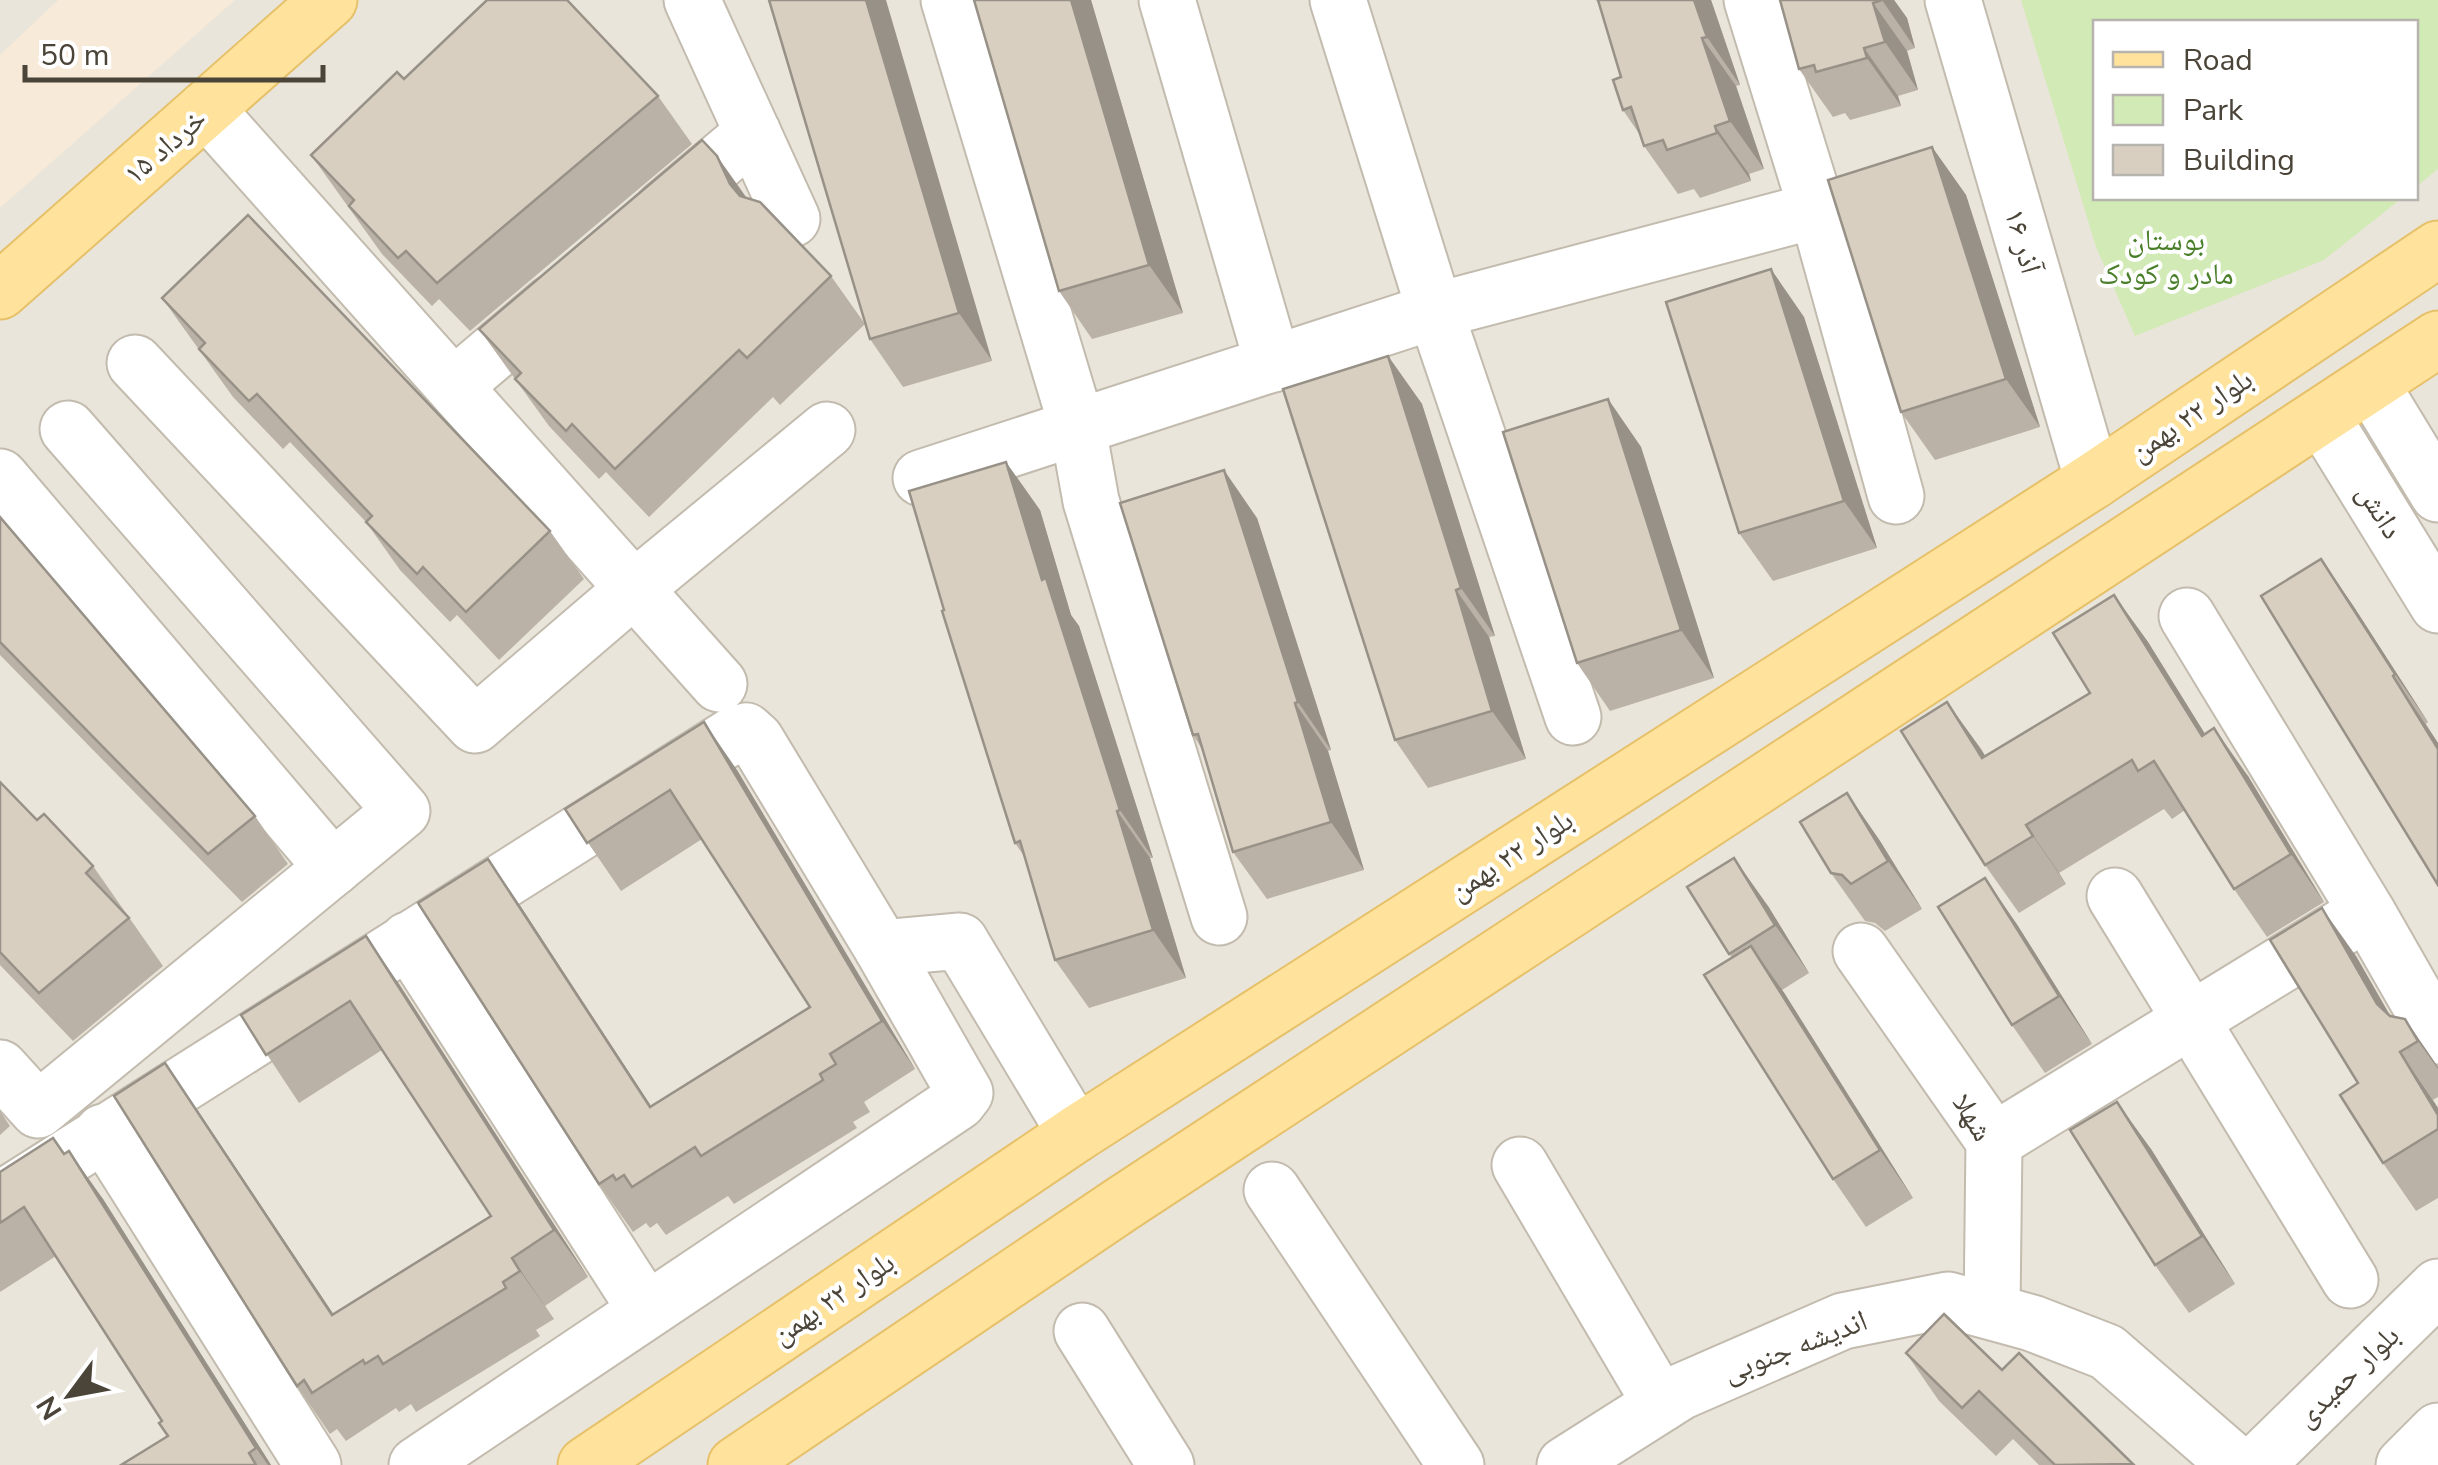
<svg xmlns="http://www.w3.org/2000/svg" width="2438" height="1465" font-family="'Nunito Sans','Noto Naskh Arabic',sans-serif">
  <style>
    .residential { fill: #eae5da; fill-rule: evenodd }
    .commercial { fill: #f7ead8 }
    .green { fill: #d2eab5 }
    .lines { fill: none; stroke-linecap: round; stroke-linejoin: round }
    .minor-casing { stroke: #c2bbae; stroke-width: 59 }
    .major-casing { stroke: #e6c16a; stroke-width: 59 }
    .minor { stroke: #fff; stroke-width: 55 }
    .major { stroke: #ffe39c; stroke-width: 55 }
    .wall { fill: #bab2a6 }
    .shaded-wall { fill: #979187 }
    .building { fill: #d8cfc1; stroke: #979187; stroke-width: 2.5 }
    .labels { text-anchor: middle; stroke-width: 8; stroke-linejoin: round; paint-order: stroke }
    .street-label { font-size: 30px; fill: #4b4439; stroke: #fff }
    .park-label { font-size: 30px; fill: #4a7f2a; stroke: #fff }
  </style>
  <rect width="100%" height="100%" fill="#f6f3ec"/>
  <path class="residential" d="M0,0H2438V1465H0ZM2096,22H2416V198H2096Z"/>
  <path class="commercial" d="M58,0H235L0,208V55Z"/>
  <path class="green" d="M2021,0H2438V169L2416,187V22H2096V198H2402L2324,260L2135,336L2096,247Z"/>
  <g class="lines">
    <defs>
      <g id="minor">
        <path d="M692,0L792,219"/>
        <path d="M949,0L1078,429L1091,501L1219,917"/>
        <path d="M1167,0L1273,364"/>
        <path d="M1338,0L1435,311L1573,717"/>
        <path d="M1752,0L1817,210L1896,496"/>
        <path d="M1953,0L2093,481"/>
        <path d="M206,109L719,684"/>
        <path d="M663,209L753,133"/>
        <path d="M135,363L475,725L635,588L827,430"/>
        <path d="M2371,384L2438,494"/>
        <path d="M454,386L552,303"/>
        <path d="M2322,417L2438,605"/>
        <path d="M0,477L333,868"/>
        <path d="M921,478L1435,311L1817,210"/>
        <path d="M2187,616L2367,912L2438,1036"/>
        <path d="M2115,896L2350,1280"/>
        <path d="M408,940L646,1310"/>
        <path d="M882,948L960,941L1076,1134"/>
        <path d="M1861,951L1994,1141L1992,1311"/>
        <path d="M0,1068L38,1110L402,811L68,429"/>
        <path d="M103,1132L313,1465"/>
        <path d="M1994,1141L2349,923"/>
        <path d="M1520,1165L1661,1404"/>
        <path d="M1272,1190L1456,1465"/>
        <path d="M0,1200L735,734L746,731L756,740L882,948L965,1093L958,1102L417,1465"/>
        <path d="M1082,1331L1166,1465"/>
        <path d="M1565,1465L1680,1392L1843,1321L1948,1300L2032,1323L2107,1352L2237,1465"/>
        <path d="M2256,1465L2438,1287"/>
        <path d="M2404,1465L2438,1431"/>
      </g>
      <g id="major">
        <path d="M0,291L329,0"/>
        <path d="M586,1465L1076,1134L2093,481L2438,249"/>
        <path d="M736,1465L1122,1204L2438,339"/>
      </g>
    </defs>
    <use href="#minor" class="minor-casing"/>
    <use href="#major" class="major-casing"/>
    <use href="#minor" class="minor"/>
    <use href="#major" class="major"/>
  </g>
  <g class="wall">
    <path d="M769,0L992,361L903,387L870,339Z"/>
    <path d="M974,0H1091L1183,313L1092,339L1059,291Z"/>
    <path d="M1596,0H1711L1740,85L1736,86L1764,169L1749,174L1751,181L1700,198L1694,189L1678,194L1644,146L1640,135L1623,110L1621,77L1600,6Z"/>
    <path d="M1780,0H1894L1907,18L1915,48L1907,51L1918,90L1898,96L1901,106L1850,120L1845,113L1833,117L1799,69Z"/>
    <path d="M404,79L658,96L692,144L470,331L439,299L432,306L382,254L311,155Z"/>
    <path d="M1932,147L1966,195L2040,427L1935,460L1901,412Z"/>
    <path d="M831,276L865,324L780,405L773,397L649,517L606,472L599,479L549,426L479,329Z"/>
    <path d="M162,298L550,531L584,579L499,660L457,615L450,622L400,570L366,522L290,442L283,449L233,397Z"/>
    <path d="M1804,317L1877,548L1773,581L1739,533Z"/>
    <path d="M1388,356L1422,404L1495,636L1489,637L1526,759L1428,788L1395,740Z"/>
    <path d="M1608,399L1641,447L1714,678L1610,711L1577,663Z"/>
    <path d="M1040,510L1071,615L1079,626L1153,858H1150L1186,978L1089,1008L1055,960L1024,856L1015,843L944,610Z"/>
    <path d="M0,517L255,816L288,864L242,902L0,655Z"/>
    <path d="M1257,518L1331,750L1328,751L1364,870L1267,899L1233,852L1202,749L1193,735Z"/>
    <path d="M2321,559L2354,607L2428,722L2426,724L2438,743V885Z"/>
    <path d="M2114,595L2148,642L2205,734L2248,776L2324,902L2267,937L2234,889L2185,810L2172,819L2164,809L2059,873L2066,884L2019,913L1985,865V757L2090,693Z"/>
    <path d="M737,770L915,1069L864,1102L870,1112L853,1122L857,1128L734,1204L728,1196L666,1235L657,1223L650,1228L646,1223L633,1232L599,1184L488,859L521,907L651,1106L810,1007L702,839L621,891L565,809Z"/>
    <path d="M0,782L37,820L93,866L163,966L73,1041L0,965Z"/>
    <path d="M1847,793L1880,841L1922,909L1885,931L1875,923L1865,921L1831,873Z"/>
    <path d="M1985,878L2018,926L2092,1044L2045,1073L2012,1025Z"/>
    <path d="M1687,887L1768,906L1809,973L1782,990L1913,1198L1866,1227L1833,1179L1732,958Z"/>
    <path d="M2356,956L2390,1016L2405,1019L2438,1067V1097L2433,1100L2438,1108V1198L2416,1211L2383,1163L2358,1083Z"/>
    <path d="M399,984L588,1277L545,1306L554,1319L536,1330L540,1336L416,1412L411,1404L399,1412L396,1408L346,1441L337,1429L330,1434L297,1386L198,1111L333,1314L491,1216L382,1050L299,1103L241,1015Z"/>
    <path d="M0,1111L10,1126L0,1135Z"/>
    <path d="M2151,1149L2235,1284L2189,1313L2155,1265Z"/>
    <path d="M65,1154L103,1199L271,1465H121L168,1436L162,1421L56,1256L0,1292V1172Z"/>
    <path d="M1906,1353L2002,1370L2019,1353L2133,1465H2039L2013,1439L1996,1456L1939,1401Z"/>
  </g>
  <g class="shaded-wall">
    <path d="M866,0H886L992,361L959,313Z"/>
    <path d="M1071,0H1091L1183,313L1149,265Z"/>
    <path d="M1694,0H1711L1740,85L1707,37Z"/>
    <path d="M1882,0H1894L1907,18L1915,48Z"/>
    <path d="M1873,3L1907,51L1918,90L1885,42Z"/>
    <path d="M1702,38L1736,86L1764,169L1730,121Z"/>
    <path d="M1864,48L1898,96L1901,106L1867,58Z"/>
    <path d="M1715,126L1749,174L1751,181L1717,133Z"/>
    <path d="M1932,147L1966,195L2040,427L2006,379Z"/>
    <path d="M717,156L751,204L764,232L730,184Z"/>
    <path d="M1771,269L1804,317L1877,548L1844,501Z"/>
    <path d="M1388,356L1422,404L1495,636L1461,588Z"/>
    <path d="M1608,399L1641,447L1714,678L1681,630Z"/>
    <path d="M1006,462L1040,510L1071,615L1079,626L1153,858L1120,810L1042,580Z"/>
    <path d="M1224,470L1257,518L1331,750L1298,702Z"/>
    <path d="M2321,559L2354,607L2428,722L2395,674Z"/>
    <path d="M1456,590L1489,637L1526,759L1492,711Z"/>
    <path d="M2114,595L2148,642L2236,784L2202,736Z"/>
    <path d="M2393,676L2438,743V749Z"/>
    <path d="M1947,702L1981,749L2016,806L1982,758Z"/>
    <path d="M1295,703L1328,751L1364,870L1331,822Z"/>
    <path d="M704,722L737,770L915,1069L882,1021Z"/>
    <path d="M2214,728L2248,776L2324,902L2291,854Z"/>
    <path d="M1847,793L1880,841L1922,909L1888,861Z"/>
    <path d="M1117,811L1150,858L1186,978L1153,930Z"/>
    <path d="M2026,825L2059,873L2066,884L2033,836Z"/>
    <path d="M1734,858L1768,906L1809,973L1775,925Z"/>
    <path d="M488,859L521,907L683,1155L650,1107Z"/>
    <path d="M1985,878L2018,926L2092,1044L2059,996Z"/>
    <path d="M2322,908L2356,956L2411,1052L2377,1004Z"/>
    <path d="M366,936L399,984L588,1277L554,1230Z"/>
    <path d="M1751,946L1785,994L1913,1198L1880,1150Z"/>
    <path d="M2405,1019L2438,1067V1069L2418,1041Z"/>
    <path d="M2400,1052L2438,1108V1115Z"/>
    <path d="M165,1063L198,1111L366,1363L332,1315Z"/>
    <path d="M2117,1102L2151,1149L2235,1284L2202,1236Z"/>
    <path d="M69,1151L103,1199L271,1465H268L256,1448Z"/>
    <path d="M512,1258L545,1306L554,1319L520,1271Z"/>
  </g>
  <g class="building">
    <path d="M487,0H567L658,96L437,283L406,251L398,258L349,206L354,200L311,155L397,72L404,79Z"/>
    <path d="M769,0H866L959,313L870,339Z"/>
    <path d="M974,0H1071L1149,265L1059,291Z"/>
    <path d="M1598,0H1694L1707,37L1702,38L1730,121L1715,126L1717,133L1667,150L1663,140L1644,146L1631,107L1623,110L1613,80L1621,77Z"/>
    <path d="M1780,0H1882L1873,3L1885,42L1864,48L1867,58L1816,72L1814,65L1799,69Z"/>
    <path d="M702,140L717,156L730,184L740,196L760,202L831,276L747,358L739,350L615,469L572,424L566,431L515,379L521,373L479,329Z"/>
    <path d="M1932,147L2006,379L1901,412L1828,180Z"/>
    <path d="M248,215L550,531L466,612L423,567L417,574L366,522L372,516L257,394L249,401L199,349L205,343L162,298Z"/>
    <path d="M1771,269L1844,501L1739,533L1666,302Z"/>
    <path d="M1388,356L1461,588L1456,590L1492,711L1395,740L1283,389Z"/>
    <path d="M1608,399L1681,630L1577,663L1503,432Z"/>
    <path d="M1006,462L1042,580L1046,578L1120,810L1117,811L1153,930L1055,960L1020,841L1015,843L942,611L944,610L909,491Z"/>
    <path d="M1224,470L1298,702L1295,703L1331,822L1233,852L1198,734L1193,735L1120,503Z"/>
    <path d="M0,517L255,816L208,854L0,642Z"/>
    <path d="M2321,559L2395,674L2393,676L2438,749V885L2261,596Z"/>
    <path d="M2114,595L2202,736L2214,728L2291,854L2234,889L2154,761L2138,771L2132,760L2026,825L2033,836L1985,865L1901,731L1947,702L1982,758L2090,693L2053,633Z"/>
    <path d="M704,722L882,1021L830,1054L836,1064L820,1074L823,1080L701,1156L695,1147L632,1187L624,1175L616,1180L613,1175L599,1184L418,903L488,859L650,1107L810,1007L670,790L587,843L565,809Z"/>
    <path d="M0,782L37,820L44,814L93,866L86,873L129,918L39,993L0,952Z"/>
    <path d="M1847,793L1888,861L1851,884L1842,875L1831,873L1800,822Z"/>
    <path d="M1734,858L1775,925L1729,954L1687,887Z"/>
    <path d="M1985,878L2059,996L2012,1025L1938,907Z"/>
    <path d="M2322,908L2377,1004L2390,1016L2405,1019L2418,1041L2400,1052L2438,1115V1129L2383,1163L2340,1095L2358,1083L2270,940Z"/>
    <path d="M366,936L554,1230L512,1258L520,1271L503,1282L506,1288L383,1364L378,1356L365,1364L363,1360L312,1393L304,1380L297,1386L114,1096L165,1063L332,1315L491,1216L350,1001L266,1055L241,1015Z"/>
    <path d="M1751,946L1880,1150L1833,1179L1704,975Z"/>
    <path d="M2117,1102L2202,1236L2155,1265L2070,1130Z"/>
    <path d="M53,1138L64,1154L69,1151L256,1448L249,1453L256,1465H121L168,1436L159,1423L162,1421L24,1207L0,1223V1172Z"/>
    <path d="M1944,1314L2002,1370L2019,1353L2133,1464L2055,1465L1979,1391L1962,1408L1906,1353Z"/>
  </g>
  <g class="labels">
    <g class="street-label">
      <text transform="translate(165 146) rotate(-41)" y="10">۱۵ خرداد</text>
      <text transform="translate(2023 241) rotate(74)" y="10">۱۶ آذر</text>
      <text transform="translate(2191 415) rotate(-34)" y="10">بلوار ۲۲ بهمن</text>
      <text transform="translate(2380 511) rotate(58)" y="10">دانش</text>
      <text transform="translate(1511 855) rotate(-33)" y="10">بلوار ۲۲ بهمن</text>
      <text transform="translate(1973 1117) rotate(59)" y="10">شهلا</text>
      <text transform="translate(833 1298) rotate(-34)" y="10">بلوار ۲۲ بهمن</text>
      <text transform="translate(1795 1346) rotate(-21)" y="10">اندیشه جنوبی</text>
      <text transform="translate(2347 1376) rotate(-44)" y="10">بلوار حمیدی</text>
    </g>
    <g class="park-label">
      <text x="2166" y="250">بوستان<tspan x="2166" dy="34">مادر و کودک</tspan></text>
    </g>
  </g>
  <rect x="2093" y="20" width="325" height="180" fill="#ffffff" stroke="#b7b4b0" stroke-width="2.5"/>
  <rect x="2113" y="52" width="50" height="15" fill="#ffe39c" stroke="#b7b4b0" stroke-width="2.5"/>
  <text x="2183" y="70" font-size="30" fill="#4b4439">Road</text>
  <rect x="2113" y="95" width="50" height="30" fill="#d2eab5" stroke="#b7b4b0" stroke-width="2.5"/>
  <text x="2183" y="120" font-size="30" fill="#4b4439">Park</text>
  <rect x="2113" y="145" width="50" height="30" fill="#d8cfc1" stroke="#b7b4b0" stroke-width="2.5"/>
  <text x="2183" y="170" font-size="30" fill="#4b4439">Building</text>
  <g transform="translate(70 1395) rotate(238)" stroke="#ffffff" stroke-width="8" paint-order="stroke">
  <path d="M0-8L18 38L0 25L-18 38Z" fill="#4b4439"/>
  <text y="-15" font-size="28" font-weight="bold" text-anchor="middle" fill="#4b4439">N</text>
  </g>
  <path d="M25 65v15h298v-15" fill="none" stroke="#4b4439" stroke-width="5"/>
  <text x="40" y="65" font-size="30" fill="#4b4439" stroke="#ffffff" stroke-width="8" paint-order="stroke">50 m</text>
</svg>
